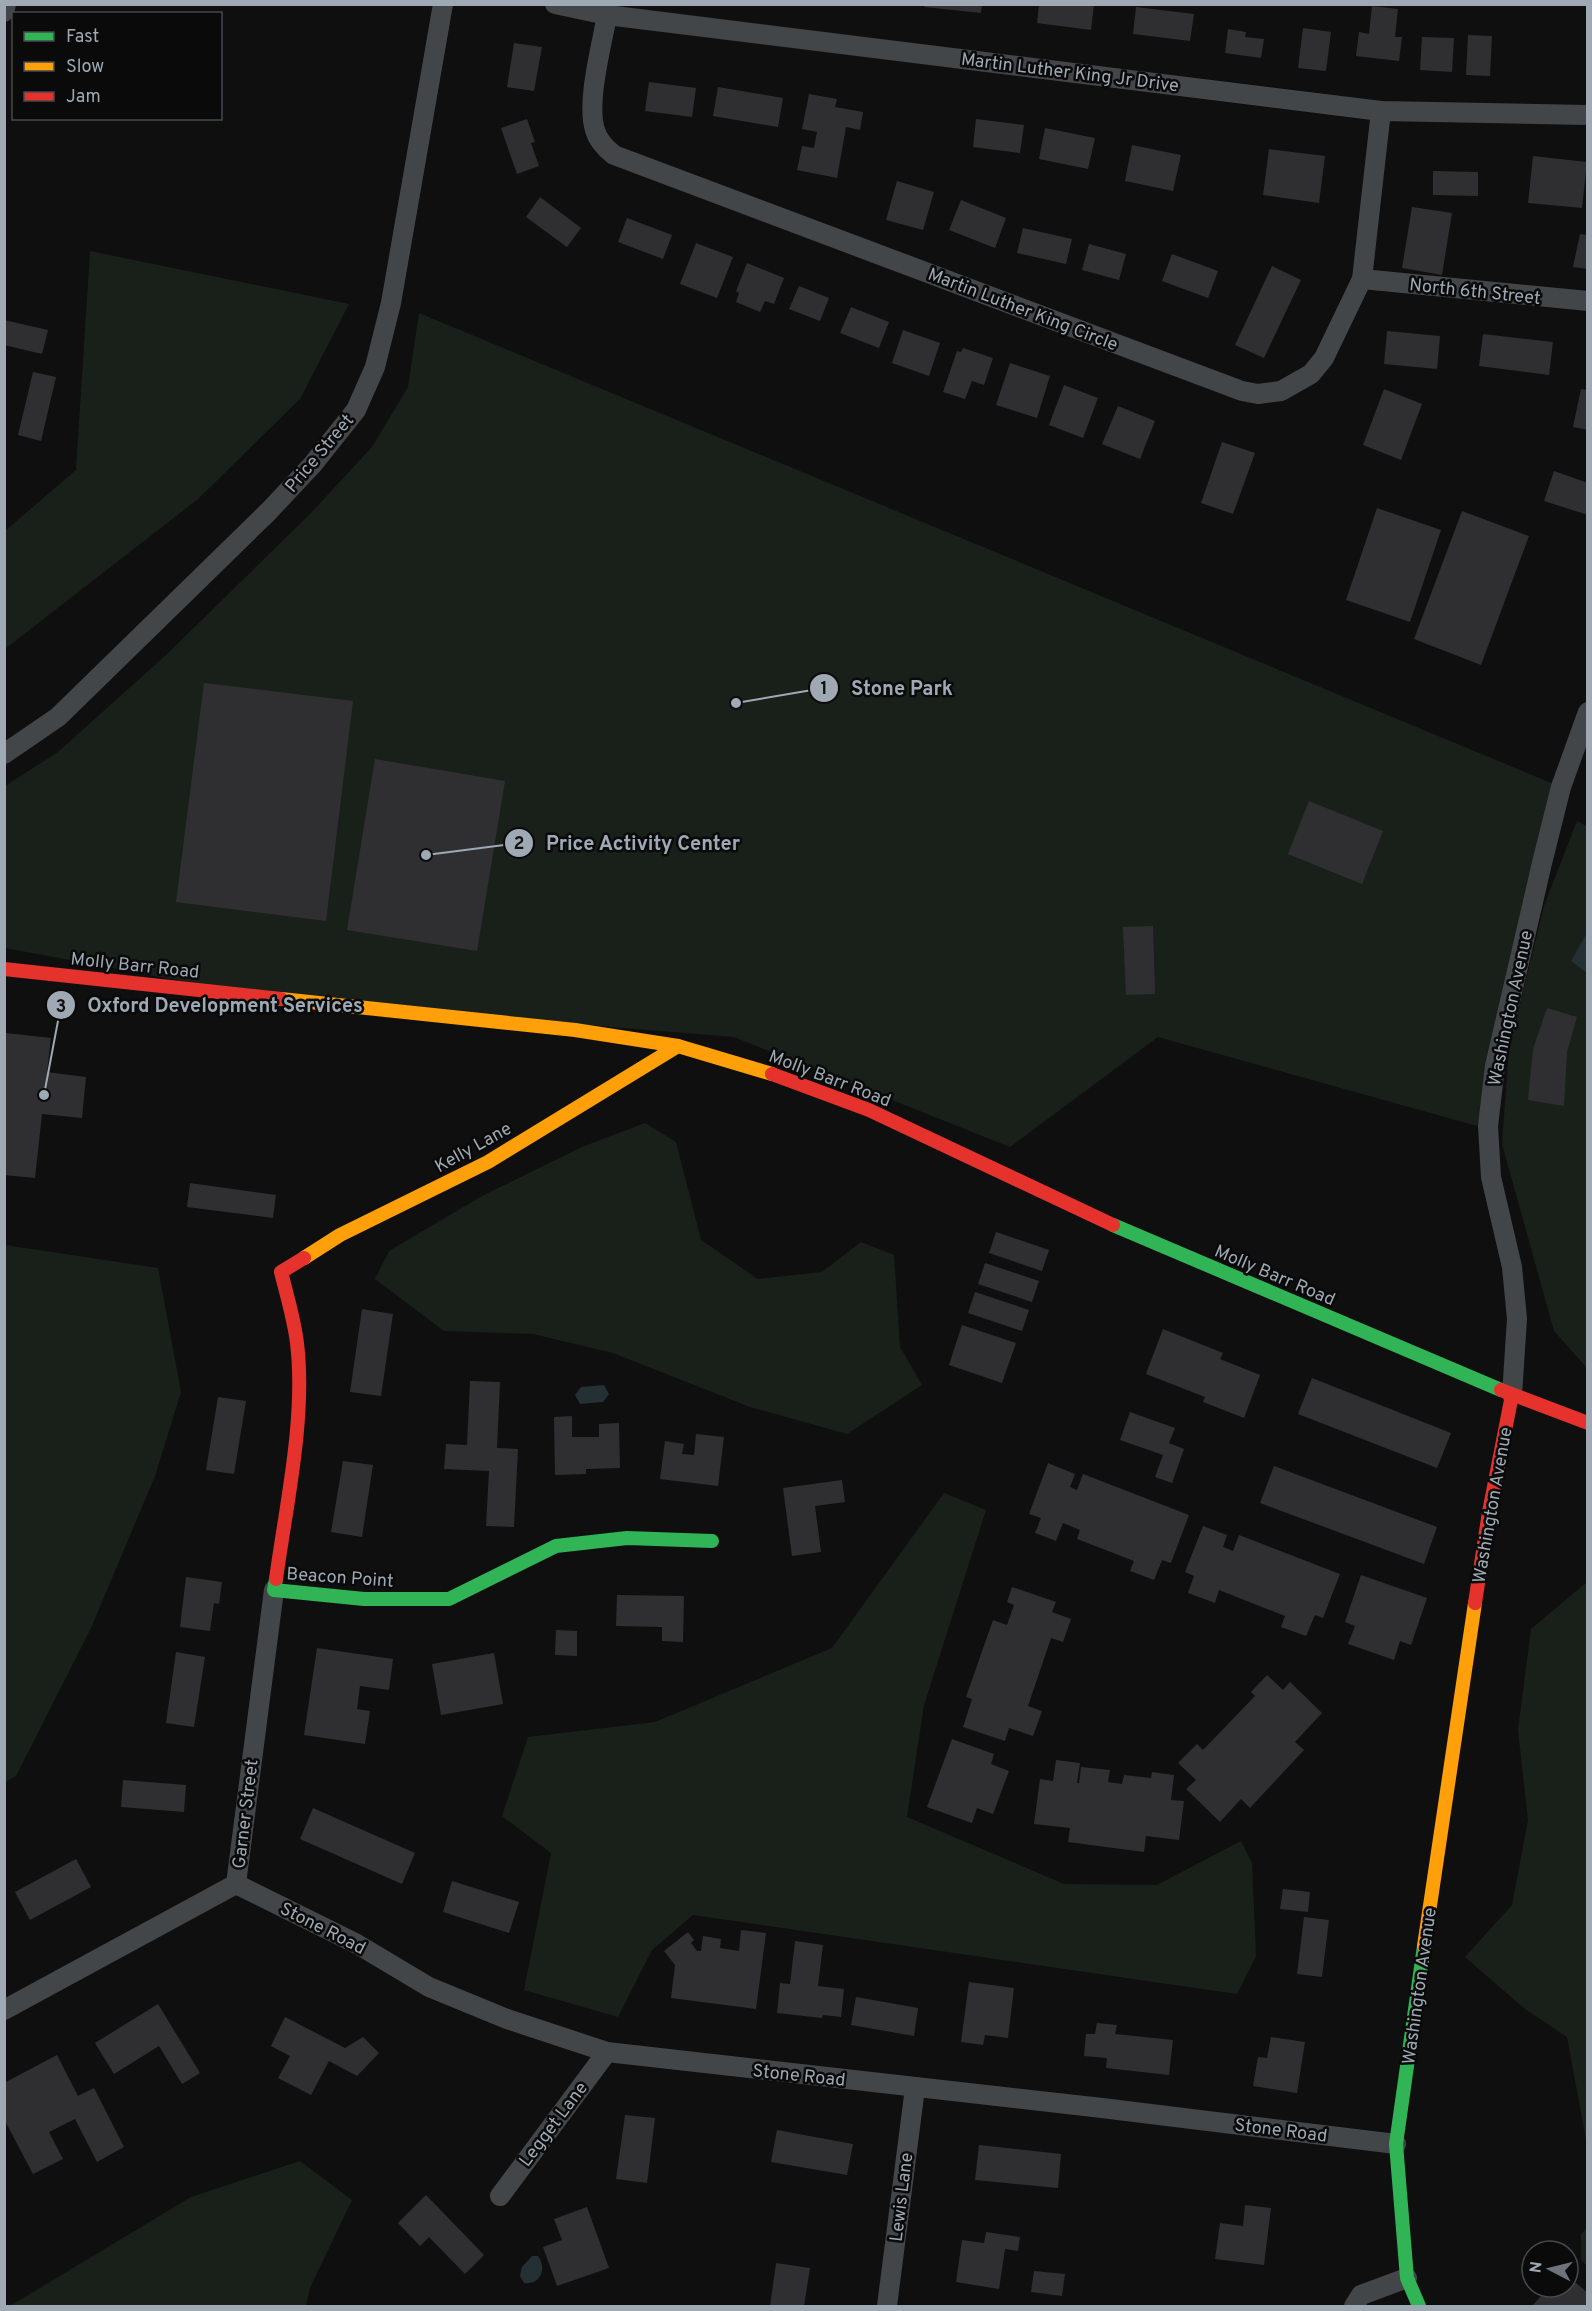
<svg xmlns="http://www.w3.org/2000/svg" width="1592" height="2311" font-family="Overpass,sans-serif">
  <style>
    .green { fill: #19201a }
    .water { fill: #243033 }
    .building { fill: #2f2f32 }
    .lines { fill: none; stroke-linecap: round; stroke-linejoin: round }
    .street { stroke: #434649; stroke-width: 20 }
    .fast { stroke: #30b455; stroke-width: 14 }
    .slow { stroke: #ff9f0a; stroke-width: 14 }
    .jam { stroke: #e5322d; stroke-width: 14 }
    .labels { text-anchor: middle; stroke-width: 5; stroke-linejoin: round; paint-order: stroke }
    .street-label { font-size: 18px; fill: #9ea9b3; stroke: #0a0a0b }
    .leader { fill: none; stroke: #9ea9b3; stroke-width: 2 }
    .callout-dot { fill: #9ea9b3; stroke: #0a0a0b; stroke-width: 2 }
    .mark-label { font-size: 18px; text-anchor: middle; font-weight: bold; fill: #111 }
    .callout-label { font-size: 20px; text-anchor: middle; font-weight: bold; fill: #9ea9b3; stroke: #0a0a0b; stroke-width: 5; stroke-linejoin: round; paint-order: stroke }
  </style>
  <rect width="100%" height="100%" fill="#0f0f10"/>
  <g class="green">
    <path d="M90,251L349,304L300,399L198,499L5,649V531L76,470Z"/>
    <path d="M419,313L1561,787L1495,1066L1477,1126L1158,1037L1010,1147L734,1037L284,1000L5,948V786L58,752L166,655L310,514L372,447L408,387Z"/>
    <path d="M1577,821L1588,827L1587,1368L1554,1331L1502,1144L1509,1050L1544,906Z"/>
    <path d="M645,1123L676,1142L701,1240L758,1279L822,1272L861,1242L894,1255L900,1347L922,1385L847,1434L750,1407L613,1353L533,1334L444,1331L375,1279L389,1251L482,1196L582,1147Z"/>
    <path d="M5,1245L158,1268L181,1392L155,1476L91,1628L16,1776L5,1782Z"/>
    <path d="M944,1493L986,1510L924,1705L907,1817L1064,1884L1157,1885L1241,1841L1252,1863L1256,1956L1237,1994L693,1915L652,1950L618,2017L524,1990L551,1853L502,1816L528,1737L655,1722L832,1648Z"/>
    <path d="M1587,1582V2145L1567,2037L1525,2009L1465,1957L1512,1905L1528,1820L1518,1730L1531,1629Z"/>
    <path d="M300,2161L352,2200L310,2288L306,2306H10L191,2197Z"/>
    <path d="M1587,2228V2266L1581,2260V2234Z"/>
  </g>
  <g class="water">
    <path d="M1587,933V973L1571,961Z"/>
    <path d="M604,1385L609,1394L603,1402L580,1404L575,1395L581,1387Z"/>
    <path d="M532,2256H538C547,2268 541,2285 524,2283L520,2276L522,2267Z"/>
  </g>
  <g class="building">
    <path d="M924,4H982L981,13L924,7Z"/>
    <path d="M1039,4H1094L1091,30L1037,23Z"/>
    <path d="M1372,6L1398,9L1395,37H1402L1399,61L1356,56L1359,32L1369,34Z"/>
    <path d="M1136,7L1194,14L1190,41L1133,34Z"/>
    <path d="M1303,28L1331,32L1326,71L1298,68Z"/>
    <path d="M1228,29L1246,32L1245,37L1264,39L1261,58L1225,53Z"/>
    <path d="M1468,35L1492,36L1490,76L1466,75Z"/>
    <path d="M1422,37L1454,38L1452,72L1420,70Z"/>
    <path d="M514,43L542,47L534,91L507,87Z"/>
    <path d="M649,82L696,88L692,117L645,111Z"/>
    <path d="M718,87L783,98L778,127L713,116Z"/>
    <path d="M809,94L837,99L835,107L863,112L860,130L846,127L837,178L797,170L802,146L814,148L817,132L802,129Z"/>
    <path d="M527,119L535,142L531,143L539,166L517,174L501,128Z"/>
    <path d="M976,119L1024,125L1020,153L973,147Z"/>
    <path d="M1045,128L1095,138L1088,169L1039,159Z"/>
    <path d="M1132,145L1181,155L1173,191L1125,181Z"/>
    <path d="M1269,149L1325,156L1319,203L1263,195Z"/>
    <path d="M1533,156L1587,162L1582,208L1528,203Z"/>
    <path d="M1433,171L1478,172V196L1433,195Z"/>
    <path d="M897,181L934,192L923,230L886,220Z"/>
    <path d="M540,197L581,228L567,247L526,217Z"/>
    <path d="M961,200L1006,218L995,248L949,230Z"/>
    <path d="M1412,207L1452,213L1442,275L1402,268Z"/>
    <path d="M627,218L672,235L663,259L618,242Z"/>
    <path d="M1023,228L1072,239L1066,264L1017,253Z"/>
    <path d="M1580,234L1588,235V269L1573,267Z"/>
    <path d="M696,243L733,257L717,298L680,284Z"/>
    <path d="M1089,244L1126,254L1119,280L1082,270Z"/>
    <path d="M1172,254L1218,271L1208,298L1162,281Z"/>
    <path d="M747,263L784,278L774,304L765,301L760,312L736,302L739,293L736,291Z"/>
    <path d="M1272,266L1301,280L1264,358L1235,345Z"/>
    <path d="M799,286L829,298L820,321L789,309Z"/>
    <path d="M851,307L889,322L879,348L840,333Z"/>
    <path d="M4,320L48,330L42,354L4,345Z"/>
    <path d="M903,330L940,343L929,376L892,363Z"/>
    <path d="M1387,331L1440,336L1437,369L1384,364Z"/>
    <path d="M1483,334L1553,342L1549,375L1479,366Z"/>
    <path d="M963,348L993,358L984,385L972,381L965,399L943,392L957,351L961,352Z"/>
    <path d="M1010,363L1050,376L1037,418L996,405Z"/>
    <path d="M33,372L56,377L41,441L18,435Z"/>
    <path d="M1064,385L1098,398L1083,438L1049,425Z"/>
    <path d="M1384,389L1422,404L1401,460L1363,445Z"/>
    <path d="M1581,389L1588,390V430L1573,427Z"/>
    <path d="M1118,406L1155,421L1140,459L1102,444Z"/>
    <path d="M1222,442L1255,453L1233,514L1201,503Z"/>
    <path d="M1554,471L1588,483V515L1544,501Z"/>
    <path d="M1377,508L1441,530L1410,622L1346,600Z"/>
    <path d="M1462,511L1529,536L1481,665L1414,639Z"/>
    <path d="M204,683L353,701L326,921L176,902Z"/>
    <path d="M375,759L505,781L477,951L347,930Z"/>
    <path d="M1309,801L1383,831L1362,884L1288,854Z"/>
    <path d="M1153,926L1155,994L1126,995L1123,927Z"/>
    <path d="M1547,1008L1577,1017L1567,1052L1564,1106L1528,1100L1533,1049Z"/>
    <path d="M6,1033L51,1038L47,1072L86,1077L82,1118L42,1114L35,1178L4,1175Z"/>
    <path d="M190,1183L276,1195L273,1218L187,1207Z"/>
    <path d="M996,1232L1049,1250L1042,1271L989,1253Z"/>
    <path d="M985,1263L1039,1281L1032,1302L978,1284Z"/>
    <path d="M975,1292L1029,1310L1022,1331L968,1313Z"/>
    <path d="M362,1309L393,1314L381,1396L350,1392Z"/>
    <path d="M962,1325L1016,1343L1002,1383L949,1365Z"/>
    <path d="M1163,1329L1223,1353L1220,1359L1260,1375L1244,1418L1203,1402L1205,1397L1146,1374Z"/>
    <path d="M1312,1378L1451,1433L1437,1468L1298,1414Z"/>
    <path d="M470,1381L500,1382L497,1448L518,1449L514,1527L486,1526L489,1471L444,1469L446,1444L467,1445Z"/>
    <path d="M218,1397L246,1401L234,1474L206,1470Z"/>
    <path d="M1130,1412L1175,1428L1169,1443L1184,1449L1172,1483L1155,1477L1163,1455L1120,1440Z"/>
    <path d="M572,1416V1437H599V1424L619,1423L620,1468L586,1469V1474L555,1475L554,1417Z"/>
    <path d="M696,1434L724,1437L718,1486L660,1479L665,1441L684,1444L682,1454L694,1455Z"/>
    <path d="M343,1461L373,1465L362,1537L331,1532Z"/>
    <path d="M1048,1463L1075,1474L1070,1487L1077,1490L1083,1474L1189,1515L1171,1563L1162,1560L1154,1580L1130,1571L1134,1561L1077,1539L1080,1530L1063,1523L1056,1541L1035,1533L1041,1518L1029,1514Z"/>
    <path d="M1274,1466L1437,1527L1424,1564L1260,1503Z"/>
    <path d="M842,1480L845,1502L815,1506L821,1552L792,1556L783,1488Z"/>
    <path d="M1203,1526L1227,1535L1223,1547L1233,1551L1239,1535L1340,1574L1323,1618L1315,1615L1306,1636L1281,1627L1285,1616L1219,1590L1215,1603L1188,1593L1194,1576L1185,1572Z"/>
    <path d="M1361,1575L1427,1598L1411,1645L1400,1641L1394,1660L1348,1644L1355,1626L1345,1622Z"/>
    <path d="M186,1577L222,1582L219,1604L214,1603L210,1631L180,1627Z"/>
    <path d="M1012,1587L1056,1602L1052,1612L1071,1619L1063,1642L1051,1638L1028,1706L1042,1711L1033,1736L1009,1728L1005,1741L963,1727L972,1699L966,1697L993,1620L1007,1625L1014,1605L1007,1602Z"/>
    <path d="M617,1595L684,1596L683,1642L662,1641V1627L616,1626Z"/>
    <path d="M556,1630L577,1631V1656L555,1655Z"/>
    <path d="M317,1648L393,1659L389,1690L360,1686L357,1709L370,1711L365,1744L304,1735Z"/>
    <path d="M176,1652L205,1657L194,1727L166,1723Z"/>
    <path d="M494,1653L503,1704L441,1715L432,1664Z"/>
    <path d="M1267,1675L1283,1690L1290,1682L1322,1713L1295,1742L1304,1750L1250,1808L1241,1799L1220,1822L1186,1789L1196,1780L1178,1763L1197,1744L1203,1750L1255,1696L1251,1692Z"/>
    <path d="M952,1739L994,1754L991,1764L1009,1771L993,1814L977,1808L972,1823L927,1807Z"/>
    <path d="M1056,1760L1080,1763L1077,1783H1079L1081,1767L1110,1770L1108,1782L1122,1784L1124,1775L1151,1778L1152,1772L1174,1775L1171,1800L1184,1801L1179,1840L1146,1836L1144,1852L1068,1842L1070,1828L1034,1824L1040,1779L1053,1781Z"/>
    <path d="M123,1780L186,1785L184,1812L121,1807Z"/>
    <path d="M313,1808L415,1853L402,1884L300,1839Z"/>
    <path d="M76,1859L91,1887L30,1920L15,1892Z"/>
    <path d="M452,1881L519,1902L509,1933L443,1912Z"/>
    <path d="M1283,1889L1310,1892L1308,1912L1280,1909Z"/>
    <path d="M1304,1917L1329,1920L1322,1977L1297,1974Z"/>
    <path d="M741,1930L766,1933L756,2009L671,1998L675,1965L664,1951L688,1932L694,1940L691,1943L697,1951H701L703,1936L721,1939L720,1948L739,1951Z"/>
    <path d="M795,1941L823,1945L818,1986L844,1989L841,2017L823,2015L822,2018L777,2013L780,1983L790,1984Z"/>
    <path d="M969,1982L1014,1988L1008,2038L985,2035L983,2045L961,2042Z"/>
    <path d="M856,1997L918,2008L914,2036L851,2025Z"/>
    <path d="M158,2004L200,2073L182,2084L159,2046L114,2074L95,2043Z"/>
    <path d="M285,2017L345,2048L363,2037L379,2053L357,2076L329,2061L311,2095L278,2078L290,2056L271,2046Z"/>
    <path d="M1097,2023L1117,2025L1115,2034L1173,2040L1169,2075L1106,2068L1107,2058L1084,2056L1086,2034H1095Z"/>
    <path d="M1271,2037L1305,2042L1297,2093L1253,2086L1258,2057L1267,2058Z"/>
    <path d="M57,2055L78,2096L94,2088L124,2147L97,2162L75,2119L49,2132L63,2159L33,2174L4,2119V2083Z"/>
    <path d="M625,2115L655,2118L647,2183L616,2179Z"/>
    <path d="M777,2130L853,2144L847,2175L771,2162Z"/>
    <path d="M979,2145L1061,2154L1058,2188L975,2180Z"/>
    <path d="M426,2195L484,2255L465,2274L429,2237L420,2246L398,2223Z"/>
    <path d="M1245,2205L1271,2208L1264,2265L1215,2259L1220,2223L1243,2226Z"/>
    <path d="M587,2207L609,2268L557,2286L543,2247L562,2240L554,2219Z"/>
    <path d="M986,2232L1020,2237L1018,2251L1005,2249L999,2289L956,2282L962,2240L984,2243Z"/>
    <path d="M776,2263L810,2268L804,2306H770Z"/>
    <path d="M1034,2271L1065,2274L1062,2296L1031,2292Z"/>
    <path d="M1568,2276L1588,2293L1587,2306H1532L1549,2287H1568Z"/>
  </g>
  <g class="lines">
    <g class="street">
      <path d="M555,4L607,15L1381,111L1588,115"/>
      <path d="M4,12L6,4"/>
      <path d="M607,15C602,45 586,102 595,130C598,141 605,148 614,155L1242,391L1258,394L1281,391L1311,374L1324,358L1362,279L1381,111"/>
      <path d="M1362,279L1588,301"/>
      <path d="M4,754L58,717L269,511L313,464L356,410L375,367L391,303L443,4"/>
      <path d="M1512,1395L1517,1319L1512,1267L1491,1177L1488,1126L1495,1066L1542,863L1561,787L1588,712"/>
      <path d="M236,1884L357,1944L429,1987L507,2019L607,2052L1102,2108L1396,2144"/>
      <path d="M4,2010L236,1884L274,1590"/>
      <path d="M500,2196L607,2052"/>
      <path d="M887,2306L915,2088"/>
      <path d="M1354,2306L1361,2295L1407,2278"/>
    </g>
    <g class="fast">
      <path d="M1113,1225L1501,1390"/>
      <path d="M276,1579L274,1590L364,1599H449L556,1546L627,1538L712,1541"/>
      <path d="M1419,2306L1407,2278L1396,2144L1424,1946"/>
    </g>
    <g class="slow">
      <path d="M281,999L575,1030L678,1046L772,1074"/>
      <path d="M304,1258L340,1235L488,1162L678,1046"/>
      <path d="M1424,1946L1475,1603"/>
    </g>
    <g class="jam">
      <path d="M4,969L281,999"/>
      <path d="M772,1074L869,1110L1113,1225"/>
      <path d="M1501,1390L1588,1423"/>
      <path d="M276,1579C286,1505 306,1418 297,1343C294,1319 287,1296 281,1272L304,1258"/>
      <path d="M1475,1603L1489,1512L1512,1395"/>
    </g>
  </g>
  <g class="labels">
    <g class="street-label">
      <text transform="translate(1070 72) rotate(7)" y="6">Martin Luther King Jr Drive</text>
      <text transform="translate(1475 291) rotate(6)" y="6">North 6th Street</text>
      <text transform="translate(1023 309) rotate(21)" y="6">Martin Luther King Circle</text>
      <text transform="translate(319 453) rotate(-50)" y="6">Price Street</text>
      <text transform="translate(135 965) rotate(6)" y="6">Molly Barr Road</text>
      <text transform="translate(1510 1008) rotate(-78)" y="6">Washington Avenue</text>
      <text transform="translate(830 1078) rotate(21)" y="6">Molly Barr Road</text>
      <text transform="translate(473 1147) rotate(-29)" y="6">Kelly Lane</text>
      <text transform="translate(1275 1275) rotate(23)" y="6">Molly Barr Road</text>
      <text transform="translate(1492 1505) rotate(-80)" y="6">Washington Avenue</text>
      <text transform="translate(340 1577) rotate(4)" y="6">Beacon Point</text>
      <text transform="translate(245 1814) rotate(-83)" y="6">Garner Street</text>
      <text transform="translate(323 1928) rotate(27)" y="6">Stone Road</text>
      <text transform="translate(1419 1986) rotate(-82)" y="6">Washington Avenue</text>
      <text transform="translate(799 2075) rotate(6)" y="6">Stone Road</text>
      <text transform="translate(553 2124) rotate(-53)" y="6">Legget Lane</text>
      <text transform="translate(1281 2130) rotate(7)" y="6">Stone Road</text>
      <text transform="translate(901 2197) rotate(-83)" y="6">Lewis Lane</text>
    </g>
  </g>
  <path class="leader" d="M736 703L824 688M426 855L519 843M44 1095L61 1005"/>
  <g class="callout-dot">
    <circle cx="736" cy="703" r="6"/>
    <circle cx="426" cy="855" r="6"/>
    <circle cx="44" cy="1095" r="6"/>
    <circle cx="824" cy="688" r="15"/>
    <circle cx="519" cy="843" r="15"/>
    <circle cx="61" cy="1005" r="15"/>
  </g>
  <g class="mark-label">
    <text x="824" y="694">1</text>
    <text x="519" y="849">2</text>
    <text x="61" y="1012">3</text>
  </g>
  <g class="callout-label">
    <text x="902" y="695">Stone Park</text>
    <text x="643" y="850">Price Activity Center</text>
    <text x="225" y="1012">Oxford Development Services</text>
  </g>
  <rect width="1592" height="2311" fill="none" stroke="#9ea9b3" stroke-width="12"/>
  <rect x="12" y="12" width="210" height="108" fill="#0a0a0b" stroke="#454a4e" stroke-width="1.5"/>
  <rect x="24" y="32" width="30" height="9" fill="#30b455" stroke="#454a4e" stroke-width="1.5"/>
  <text x="66" y="42" font-size="18" fill="#9ea9b3">Fast</text>
  <rect x="24" y="62" width="30" height="9" fill="#ff9f0a" stroke="#454a4e" stroke-width="1.5"/>
  <text x="66" y="72" font-size="18" fill="#9ea9b3">Slow</text>
  <rect x="24" y="92" width="30" height="9" fill="#e5322d" stroke="#454a4e" stroke-width="1.5"/>
  <text x="66" y="102" font-size="18" fill="#9ea9b3">Jam</text>
  <g transform="translate(1550 2269) rotate(277)"><circle r="28" fill="#0a0a0b" stroke="#454a4e" stroke-width="1.5"/>
  <path d="M0-4.5L10 22L0 15L-10 22Z" fill="#6c737a"/>
  <text y="-9" font-size="16" font-weight="bold" text-anchor="middle" fill="#9ea9b3">N</text>
  </g>
</svg>
